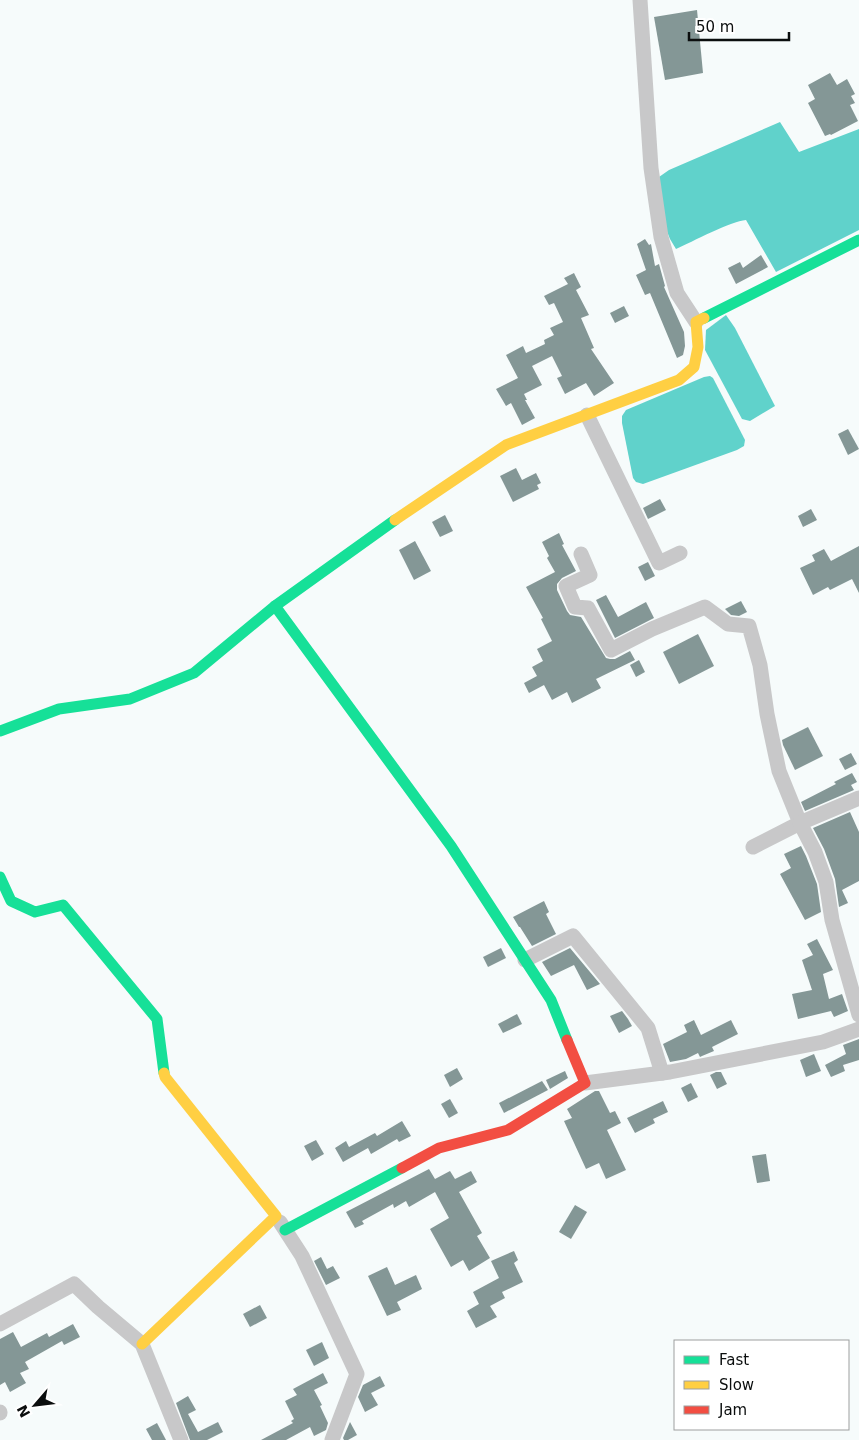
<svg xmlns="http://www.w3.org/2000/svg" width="859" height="1440" font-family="'DejaVu Sans',sans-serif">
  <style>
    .water { fill: #60d2cb }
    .building { fill: #849796 }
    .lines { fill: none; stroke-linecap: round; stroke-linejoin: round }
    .street { stroke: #c8c8c9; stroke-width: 15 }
    .fast { stroke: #16e098; stroke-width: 11 }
    .slow { stroke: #ffcf43; stroke-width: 11 }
    .jam { stroke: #f24e42; stroke-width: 11 }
  </style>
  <rect width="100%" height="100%" fill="#f6fbfb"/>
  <g class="water">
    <path d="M780,122L799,152L859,129V230L776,272L746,220C731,221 692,242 676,249L670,239L664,224L659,177L669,170Z"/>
    <path d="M726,315L735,328L775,406L750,421L742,419L705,350L706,330Z"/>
    <path d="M710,376L713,378L745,440L744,446L737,450L643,484L636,482L633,478L622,423V416L626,410L704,377Z"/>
  </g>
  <g class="building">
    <path d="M697,10L703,73L665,80L654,17Z"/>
    <path d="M830,73L837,85L847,79L855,94L851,96L855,103L850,105L858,121L831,135L830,134L825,136L808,103L815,99L808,85Z"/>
    <path d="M645,239L649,245L651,244L655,266L659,264L665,286L664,287L684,332L685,346L683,355L677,358L650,293L645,295L636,275L646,270L637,244Z"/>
    <path d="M761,255L768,267L736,284L728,268L740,262L743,268Z"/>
    <path d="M574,273L581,287L576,290L589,315L581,318L594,348L591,349L614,383L594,396L586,383L565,394L557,378L562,376L552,356L532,366L542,385L524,394L527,400H525L535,418L522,425L511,403L506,406L496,389L518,378L506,355L523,346L526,353L545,344L544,340L554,335L550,328L563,322L554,303L549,305L544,296L568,284L564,278Z"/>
    <path d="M624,306L629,316L615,323L610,313Z"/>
    <path d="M848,429L859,449L848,455L838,434Z"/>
    <path d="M516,468L522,480L536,473L541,483L537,485L539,489L513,502L500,476Z"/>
    <path d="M660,499L666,510L648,519L643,508Z"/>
    <path d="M811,509L817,520L803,527L798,516Z"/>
    <path d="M445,515L453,531L440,537L432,522Z"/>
    <path d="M559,533L564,544L562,545L576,571L562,578L557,584V590L567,611L570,615L581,617L606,658L610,659H615L630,651L635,660L596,679L601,688L572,703L567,692L552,700L544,685L529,693L524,683L537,676L532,667L543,661L537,649L552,641L541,619L543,618L526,587L555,572L547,558L549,556L542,542Z"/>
    <path d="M415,541L431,571L414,580L399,550Z"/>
    <path d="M859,546V593L852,579L830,590L828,587L813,595L800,568L815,561L812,555L824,549L831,561Z"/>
    <path d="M648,562L655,576L645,581L638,567Z"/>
    <path d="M606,595L618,617L646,602L654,618L615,638L596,600Z"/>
    <path d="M741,601L747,612L739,616L731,615L725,609Z"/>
    <path d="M698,634L714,666L679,684L663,652Z"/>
    <path d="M639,660L645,672L636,677L630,665Z"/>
    <path d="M808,727L823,756L795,770L783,745L782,740Z"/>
    <path d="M851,753L857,764L845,770L839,759Z"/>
    <path d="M852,773L857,782L851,785L854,790L805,811L801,802L836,784L834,782Z"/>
    <path d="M850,812L859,832V881L842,890L848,903L839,907L835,879L824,849L813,828Z"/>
    <path d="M801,846L806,856L817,884L821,912L805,920L780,874L791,868L784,854Z"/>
    <path d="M544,901L549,912L546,914L556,934L532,946L520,927H519L513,917Z"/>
    <path d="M817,939L833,970L823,974L829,999L842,994L848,1011L834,1017L831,1011L798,1019L792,994L812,990L802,960L813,955L807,944Z"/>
    <path d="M501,948L506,958L488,967L483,957Z"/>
    <path d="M570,948L600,984L587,990L574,965L551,976L542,962Z"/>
    <path d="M622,1011L628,1019L632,1026L619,1033L610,1016Z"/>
    <path d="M517,1014L522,1024L503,1033L498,1024Z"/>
    <path d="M694,1020L701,1035L731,1020L738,1034L712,1047L714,1051L702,1056L700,1057L698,1053L686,1059L670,1062L663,1044L687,1032L684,1025Z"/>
    <path d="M859,1039V1060L843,1065L845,1071L831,1077L825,1065L846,1054L843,1045Z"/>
    <path d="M814,1054L821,1071L806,1077L800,1060Z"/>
    <path d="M457,1068L463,1079L450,1087L444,1075Z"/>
    <path d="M565,1071L568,1078L550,1089L546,1080Z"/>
    <path d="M716,1072H721L727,1084L717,1089L710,1075Z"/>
    <path d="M542,1081L548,1090L504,1113L499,1103Z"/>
    <path d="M691,1083L698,1097L688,1102L681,1088Z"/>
    <path d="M595,1091H599L610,1113L615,1111L621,1123L607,1130L626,1170L606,1179L599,1163L586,1169L564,1121L572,1118L567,1109Z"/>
    <path d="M450,1099L458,1113L449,1118L441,1104Z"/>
    <path d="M663,1101L668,1112L653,1119L655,1123L635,1133L627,1118Z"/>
    <path d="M402,1121L411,1136L399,1142L397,1139L371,1154L368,1148L343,1162L335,1148L346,1141L349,1147L375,1133L377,1136Z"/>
    <path d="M316,1140L324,1154L312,1161L304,1146Z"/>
    <path d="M766,1154L770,1181L757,1183L752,1156Z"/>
    <path d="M429,1169L435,1179L450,1171L455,1179L471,1171L477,1182L459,1192L482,1233L477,1236L490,1258L469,1271L463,1260L451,1267L430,1229L449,1218L435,1192L409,1207L406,1201L394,1208L393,1204L362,1221L364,1224L355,1228L346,1212Z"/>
    <path d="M575,1205L587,1212L571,1239L559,1232Z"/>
    <path d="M514,1251L518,1260L514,1263L523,1282L502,1292L505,1298L490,1306L497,1317L476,1328L467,1311L479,1304L473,1292L499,1278L491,1261Z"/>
    <path d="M321,1257L327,1269L333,1266L340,1278L326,1285L314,1261Z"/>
    <path d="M387,1267L395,1285L416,1275L422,1289L397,1302L401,1310L387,1316L368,1276Z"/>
    <path d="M260,1305L267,1318L250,1327L243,1314Z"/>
    <path d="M73,1324L80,1337L64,1345L62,1341L25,1362L29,1369L20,1373L26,1383L10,1392L5,1382L0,1385V1339L13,1332L21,1347L47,1333L49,1337Z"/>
    <path d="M322,1342L329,1358L314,1366L306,1350Z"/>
    <path d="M323,1373L328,1383L314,1390L322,1405L320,1406L328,1423L326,1430L314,1436L310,1427L286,1440H261L293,1423L291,1421L294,1419L285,1401L297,1395L293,1389Z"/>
    <path d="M380,1376L385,1386L371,1393L378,1405L365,1412L358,1397L363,1385Z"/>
    <path d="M188,1396L196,1410L188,1414L198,1432L218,1422L223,1432L207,1440H190L176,1403Z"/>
    <path d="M350,1422L357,1435L348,1440H344L343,1438Z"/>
    <path d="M157,1423L166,1440H152L146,1429Z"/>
  </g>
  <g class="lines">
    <g class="street">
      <path d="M640,0L651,168L661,237L677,293L696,322"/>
      <path d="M587,415L659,563L680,553"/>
      <path d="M581,554L590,575L566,586L575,607L588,608L611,650L652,629L705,607L728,624L749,626L760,665L767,714L779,771L800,823L753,847"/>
      <path d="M859,798L800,823L815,852L826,882L832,920L859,1015"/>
      <path d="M525,960L573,936L648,1028L662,1073"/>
      <path d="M585,1083L670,1072L823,1042L859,1029"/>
      <path d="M280,1222L302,1256L357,1374L332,1440"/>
      <path d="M0,1324L74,1284L98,1307L142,1344L181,1440"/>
      <path d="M0,1412V1413"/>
    </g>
    <g class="fast">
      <path d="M704,318L859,240"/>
      <path d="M275,606L451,846L551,1000L567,1040"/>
      <path d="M0,731L59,709L130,699L194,673L275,606L395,520"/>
      <path d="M0,877L11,901L35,912L63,905L157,1019L164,1073"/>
      <path d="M285,1230L402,1168"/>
    </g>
    <g class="slow">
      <path d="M395,520L506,445L679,380L694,367L698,347L696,322L704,318"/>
      <path d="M142,1344L276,1216L165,1077L164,1073"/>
    </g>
    <path class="jam" d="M402,1168L439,1148L508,1130L585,1083L567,1040"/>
  </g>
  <rect x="674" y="1340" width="175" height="90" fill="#ffffff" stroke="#9d9f9f"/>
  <rect x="684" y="1356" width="25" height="8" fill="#16e098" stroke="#9d9f9f"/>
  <text x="719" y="1365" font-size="15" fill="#0b0e0e">Fast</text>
  <rect x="684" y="1381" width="25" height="8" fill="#ffcf43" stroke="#9d9f9f"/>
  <text x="719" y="1390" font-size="15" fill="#0b0e0e">Slow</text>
  <rect x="684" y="1406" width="25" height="8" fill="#f24e42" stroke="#9d9f9f"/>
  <text x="719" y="1415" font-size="15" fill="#0b0e0e">Jam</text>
  <g transform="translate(35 1405) rotate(242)" stroke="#ffffff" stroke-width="4" paint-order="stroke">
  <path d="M0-4L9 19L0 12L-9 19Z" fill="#0b0e0e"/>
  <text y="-8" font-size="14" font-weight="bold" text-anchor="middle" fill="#0b0e0e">N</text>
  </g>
  <path d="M689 32v8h100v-8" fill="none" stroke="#0b0e0e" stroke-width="2.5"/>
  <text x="696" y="32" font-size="15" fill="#0b0e0e" stroke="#ffffff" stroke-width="4" paint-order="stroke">50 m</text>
</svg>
